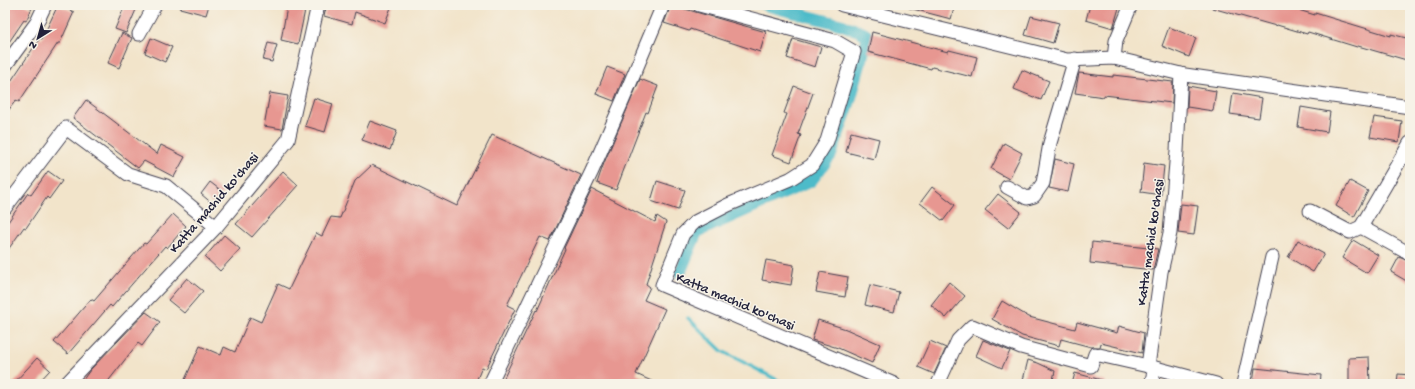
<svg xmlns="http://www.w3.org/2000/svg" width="1415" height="389" font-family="'Gochi Hand',sans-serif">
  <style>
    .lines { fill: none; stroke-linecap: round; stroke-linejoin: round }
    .stream { stroke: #4ebbc9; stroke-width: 3.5 }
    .canal { stroke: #4ebbc9; stroke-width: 12 }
    .building { fill: #e79791 }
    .minor-casing { stroke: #413f50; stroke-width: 15 }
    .minor { stroke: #fff; stroke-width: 13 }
    .labels { text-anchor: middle; stroke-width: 3; stroke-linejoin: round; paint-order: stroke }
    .street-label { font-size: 14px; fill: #22223b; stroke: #f7f3e8 }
  </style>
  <rect width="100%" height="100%" fill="#f7f3e8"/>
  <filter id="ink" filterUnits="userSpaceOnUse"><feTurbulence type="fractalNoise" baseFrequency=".025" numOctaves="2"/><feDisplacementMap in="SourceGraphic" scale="8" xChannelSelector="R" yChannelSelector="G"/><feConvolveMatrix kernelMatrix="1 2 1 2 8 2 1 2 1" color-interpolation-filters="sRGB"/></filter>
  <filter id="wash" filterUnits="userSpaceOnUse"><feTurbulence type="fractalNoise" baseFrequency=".012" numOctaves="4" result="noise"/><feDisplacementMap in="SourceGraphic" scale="16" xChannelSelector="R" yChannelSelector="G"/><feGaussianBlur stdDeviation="0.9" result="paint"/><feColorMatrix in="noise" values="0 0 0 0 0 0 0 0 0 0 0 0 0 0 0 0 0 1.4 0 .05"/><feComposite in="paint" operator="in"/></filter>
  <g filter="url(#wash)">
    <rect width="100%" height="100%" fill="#f2e4ca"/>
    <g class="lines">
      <path class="stream" d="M688,318L722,351L785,384"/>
      <path class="canal" d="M680,273L697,232L811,181L831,155L850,101L868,36C861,30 851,29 843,25L765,5"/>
    </g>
    <g id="blocks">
      <g class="building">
        <path d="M5,5H25L32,8L26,21L24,20L5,48Z"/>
        <path d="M58,5L74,12L60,43H58L19,102L16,100L5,115V90L40,38L42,39Z"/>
        <path d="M125,5H138L126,33L115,29Z"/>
        <path d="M181,5H209L206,15L180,8Z"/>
        <path d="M327,5H392L385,23L355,12L352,24L324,16Z"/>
        <path d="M671,5L766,32L760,52L690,29L689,31L664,23Z"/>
        <path d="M909,5H955L951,19L909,8Z"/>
        <path d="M1090,5H1107L1119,8L1113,28L1086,20Z"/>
        <path d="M1212,5H1276L1284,7L1285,6L1315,15V13L1391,36V34L1410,39V61L1358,46L1357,47L1308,32L1307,34L1277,25L1276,26L1212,8Z"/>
        <path d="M287,7L305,10L298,44L281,40Z"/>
        <path d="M1031,16L1059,23L1053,43L1025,35Z"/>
        <path d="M1169,27L1196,38L1189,57L1162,46Z"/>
        <path d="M872,32L948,52L949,50L977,57L972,77L932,67L931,69L868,52Z"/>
        <path d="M122,33L132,38L119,68L108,63Z"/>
        <path d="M151,38L172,47L165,62L145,53Z"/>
        <path d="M793,39L821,47L815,67L787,58Z"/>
        <path d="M268,43L277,45L272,62L263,60Z"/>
        <path d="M607,67L625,74L614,101L596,94Z"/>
        <path d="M1022,70L1049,81L1041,100L1014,89Z"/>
        <path d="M1079,73L1113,77V75L1173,82L1172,103L1104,95V97L1075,93Z"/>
        <path d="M640,79L658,86L648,113L646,112L616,190L597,183L604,163Z"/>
        <path d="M794,86L813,93L798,134L801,135L791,162L772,155L787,114L784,113Z"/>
        <path d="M1188,86L1216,91L1213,111L1187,107Z"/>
        <path d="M270,93L288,96L282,129L264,126Z"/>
        <path d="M1233,93L1262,98L1259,118L1230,114Z"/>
        <path d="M314,98L333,104L325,132L305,126Z"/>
        <path d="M86,100L157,154L161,145L185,157L174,177L144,161L138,168L73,118Z"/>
        <path d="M1301,107L1330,112L1327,132L1298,127Z"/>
        <path d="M1374,117L1402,121L1399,142L1370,137Z"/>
        <path d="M370,121L397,131L390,150L362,140Z"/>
        <path d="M851,132L879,139L874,159L846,152Z"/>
        <path d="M492,135L581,175L550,241L540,237L507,305L515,309L486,369L482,367L475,384H183L200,346L221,355L224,347L235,352L250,317L261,322L278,284L289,289L316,233L322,236L331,217L340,218L355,181L372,165L457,206Z"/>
        <path d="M1004,143L1022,153L1009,179L991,169Z"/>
        <path d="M1055,159L1074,164L1068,192L1049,188Z"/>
        <path d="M1144,163L1164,166L1161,195L1141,192Z"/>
        <path d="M48,171L62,181L49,199L47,197L26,228L24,227L5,254V219L8,222L28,193L31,195Z"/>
        <path d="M283,171L298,185L252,237L236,224Z"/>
        <path d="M657,181L685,190L678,210L651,201Z"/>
        <path d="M1350,181L1368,191L1354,217L1336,206Z"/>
        <path d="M210,182L223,192L214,205L201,194Z"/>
        <path d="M932,187L955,205L943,221L920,203Z"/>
        <path d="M592,189L655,222L657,216L666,222L646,284L650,287L644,300L665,309L636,374L658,384H501L536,310L537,311L565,249L564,248Z"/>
        <path d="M998,194L1021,212L1008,228L985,210Z"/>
        <path d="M1181,204L1198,206L1194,235L1178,233Z"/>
        <path d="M173,214L186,226L167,248L165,246L112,307L110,305L68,354L54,342L91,299L94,301L144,243L146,244Z"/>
        <path d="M224,235L240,249L220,271L205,257Z"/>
        <path d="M1298,240L1324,254L1313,272L1288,257Z"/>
        <path d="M1353,240L1378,255L1367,273L1342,258Z"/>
        <path d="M1092,242L1158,249L1153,270L1090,263Z"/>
        <path d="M1399,257L1410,262V283L1391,272Z"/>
        <path d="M766,260L794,265L791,285L762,280Z"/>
        <path d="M820,272L848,277L845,297L816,292Z"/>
        <path d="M187,278L203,291L184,313L168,300Z"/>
        <path d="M949,282L965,296L946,318L931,305Z"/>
        <path d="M870,285L899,292L894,312L865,305Z"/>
        <path d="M1002,301L1029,317L1075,329L1077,322L1117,333L1119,326L1144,333L1142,353L1101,343L1100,347H1091L1061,339L1059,346L1022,336L992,319Z"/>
        <path d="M146,312L160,322L142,346L138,343L106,384H80L90,370Z"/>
        <path d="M818,320L846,329L880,344L872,363L838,348L812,340Z"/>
        <path d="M983,340L1010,351L1002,368L976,356Z"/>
        <path d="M930,341L946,348L934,374L918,367Z"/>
        <path d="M1369,357L1370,384H1349V358Z"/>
        <path d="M37,358L50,370L37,384H13Z"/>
        <path d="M1028,360L1038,363L1055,371L1052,384H1038L1023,380Z"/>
        <path d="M1255,368L1321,375L1320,384H1253Z"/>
        <path d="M1075,373L1105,381L1104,384H1072Z"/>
        <path d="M1398,374L1410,375V384H1397Z"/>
      </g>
    </g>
  </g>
  <g filter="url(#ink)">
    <use href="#blocks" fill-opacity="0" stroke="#413f50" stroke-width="1"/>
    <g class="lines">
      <defs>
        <g id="minor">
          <path d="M699,5L835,41L854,52L827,141L812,165L790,179L728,205L695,222L683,234L662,285L894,384"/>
          <path d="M842,5L1067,60L1114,58L1185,75L1410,107"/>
          <path d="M139,34L155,5"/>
          <path d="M1114,58L1116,41L1131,5"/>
          <path d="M5,66L37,22L45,5"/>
          <path d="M1181,74L1177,151L1170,233L1161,272L1148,366L1216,384"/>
          <path d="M1410,143L1361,227L1410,254"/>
          <path d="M1007,187L1027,198L1034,196L1043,183L1050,143L1075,59"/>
          <path d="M5,208L66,128L128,174L166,186L216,227"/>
          <path d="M1310,211L1350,232L1361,227"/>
          <path d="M66,384L216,227L288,140L318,5"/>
          <path d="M490,384L592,171L623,100L663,5"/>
          <path d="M938,384L958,340L972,326L1021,347L1091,366L1095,354L1148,366"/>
          <path d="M1151,384L1155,368"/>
          <path d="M1243,384L1272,257"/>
        </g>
      </defs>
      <use href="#minor" class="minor-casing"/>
      <use href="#minor" class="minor"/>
    </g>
  </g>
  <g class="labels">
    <g class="street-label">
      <text transform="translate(213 202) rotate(-49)" y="5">Katta machid ko'chasi</text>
      <text transform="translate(1149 242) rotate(-82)" y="5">Katta machid ko'chasi</text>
      <text transform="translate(736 300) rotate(23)" y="5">Katta machid ko'chasi</text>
    </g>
  </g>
  <rect width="1415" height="389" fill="none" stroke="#f7f3e8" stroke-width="20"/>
  <g transform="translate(38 38) rotate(217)" stroke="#f7f3e8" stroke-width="3" paint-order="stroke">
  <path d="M0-3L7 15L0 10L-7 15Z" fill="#22223b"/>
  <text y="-6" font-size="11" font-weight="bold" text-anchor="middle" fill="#22223b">N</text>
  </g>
</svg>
